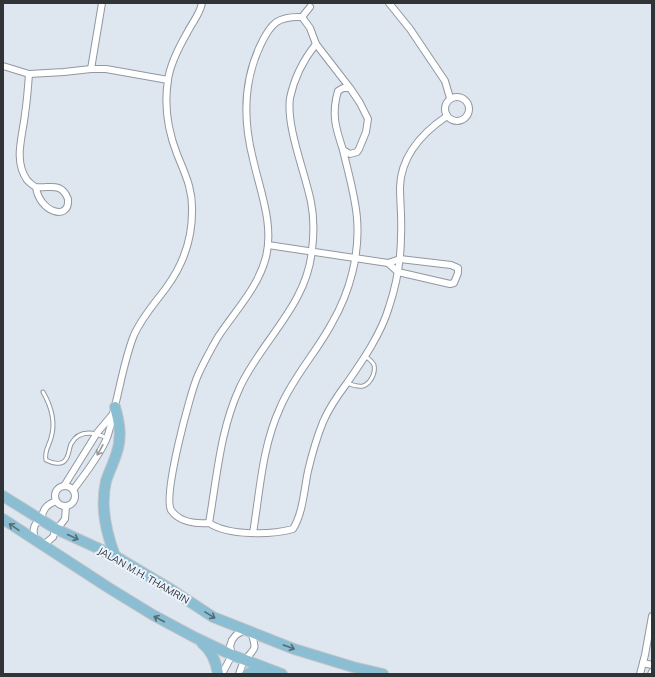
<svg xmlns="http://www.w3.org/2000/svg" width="655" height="677" font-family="Mulish,sans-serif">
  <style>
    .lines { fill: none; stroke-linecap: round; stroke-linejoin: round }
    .service-casing { stroke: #9198a1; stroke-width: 5 }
    .minor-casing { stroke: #9198a1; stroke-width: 8 }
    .primary-casing { stroke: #c5c6c7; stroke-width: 12 }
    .service { stroke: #fff; stroke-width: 3 }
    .minor { stroke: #fff; stroke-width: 6 }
    .primary { stroke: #8bbdd3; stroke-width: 10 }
    .oneway { stroke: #989a9b }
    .oneway2 { stroke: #556b75 }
    .labels { text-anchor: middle; stroke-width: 4; stroke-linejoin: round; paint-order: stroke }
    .street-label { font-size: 10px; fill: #313437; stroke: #ebf3fc }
  </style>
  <rect width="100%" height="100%" fill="#dee6ef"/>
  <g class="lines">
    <defs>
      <g id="service">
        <path d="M347,383C352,385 357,387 363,386C370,384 376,373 374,365C372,361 368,358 365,356"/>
        <path d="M43,392C51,406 56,422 51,438C49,446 44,451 46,460C52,463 62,466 66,459C69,455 69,449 71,444C79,429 94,432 107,438"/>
      </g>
      <g id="minor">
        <path d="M389,3L410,29L445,81L450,98"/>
        <path d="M310,7L302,17C278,16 271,23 261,44C243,81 243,120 253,159C260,191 274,224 266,257C258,288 235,311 218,337C211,349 204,362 198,375C190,393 163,495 171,510C179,522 196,524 209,523C229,536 271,535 293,529C303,513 304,490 308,471C312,454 317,437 323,422C329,408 338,395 347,383C363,360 381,334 389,307C397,283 401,260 401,235C402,219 400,203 400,187C401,155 422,133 447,116"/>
        <path d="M302,17L310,28L316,44L350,88L360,103L368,119L366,132L359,149L357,152L350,154L343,150C336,129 331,114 338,91L343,88H350"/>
        <path d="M3,66L29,74L64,72L91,69H106L168,80"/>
        <path d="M91,69L102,3"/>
        <path d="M29,74C28,88 27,101 25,114C23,135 13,160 27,180C29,182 33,186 36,187C49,189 61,181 68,199C70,222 39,212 36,187"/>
        <circle cx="457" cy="109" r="12"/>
        <path d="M268,245L388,263"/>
        <path d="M400,259L451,265L458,268V273L454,283L450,284L398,272L388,263Z"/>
        <path d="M64,486L97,433L112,415"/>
        <circle cx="65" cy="496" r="10"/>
        <path d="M73,490C85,474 98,458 106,440C110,431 111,422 113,414C120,388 124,360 134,335C142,317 155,303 166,288C183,265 192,240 192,212C193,189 185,174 177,154C168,131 164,105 168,80C170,64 179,47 187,33C192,23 200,14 202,3"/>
        <path d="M209,523C217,477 220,430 240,387C262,340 307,305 312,250C314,234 314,217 311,202C305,172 286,127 290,98C294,79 304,59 316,44"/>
        <path d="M253,533C260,491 262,447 280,408C293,377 316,353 332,323C350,292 360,254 357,218C355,195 348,172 343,150"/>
        <path d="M35,540C33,532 32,524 41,520C43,509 46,505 56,501"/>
        <path d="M42,544L46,543L53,537L56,529L61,524L65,519L66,506"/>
        <path d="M643,663L652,665"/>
        <path d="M222,674L232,655L230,646L232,640L236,635L244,630"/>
        <path d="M239,674C241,669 242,663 246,659C256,646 256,651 252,634"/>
        <path d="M640,674L645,655L652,616"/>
        <path d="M651,674L652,672"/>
      </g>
      <g id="primary">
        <path d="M3,496L56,529L115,556L172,590L213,617L294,649L353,667L383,674"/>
        <path d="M3,519L109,588L153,615L194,637L232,655L282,674"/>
        <path d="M115,556C106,532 100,507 106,481C109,472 113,464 116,455C122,438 120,424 115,407"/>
        <path d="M202,643C212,651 216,661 218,674"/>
        <path d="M247,674L254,671H267"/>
      </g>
    </defs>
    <use href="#service" class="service-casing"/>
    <use href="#minor" class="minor-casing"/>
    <use href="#primary" class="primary-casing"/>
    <use href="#service" class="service"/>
    <use href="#minor" class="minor"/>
    <use href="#primary" class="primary"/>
  </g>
  <defs><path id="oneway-shaft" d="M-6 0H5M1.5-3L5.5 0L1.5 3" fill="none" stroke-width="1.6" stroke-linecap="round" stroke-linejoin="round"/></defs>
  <use class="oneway" href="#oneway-shaft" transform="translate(100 450) rotate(119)"/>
  <g class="oneway2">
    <use href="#oneway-shaft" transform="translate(14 527) rotate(-146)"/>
    <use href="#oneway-shaft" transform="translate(73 537) rotate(25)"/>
    <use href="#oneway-shaft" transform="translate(210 615) rotate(31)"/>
    <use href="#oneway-shaft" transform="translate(159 619) rotate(-152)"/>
    <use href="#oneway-shaft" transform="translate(289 647) rotate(20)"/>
  </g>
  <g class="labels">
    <g class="street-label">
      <text transform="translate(144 575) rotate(30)" y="4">JALAN M.H. THAMRIN</text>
    </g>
  </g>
  <rect width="655" height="677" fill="none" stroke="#313437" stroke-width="8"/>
</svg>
